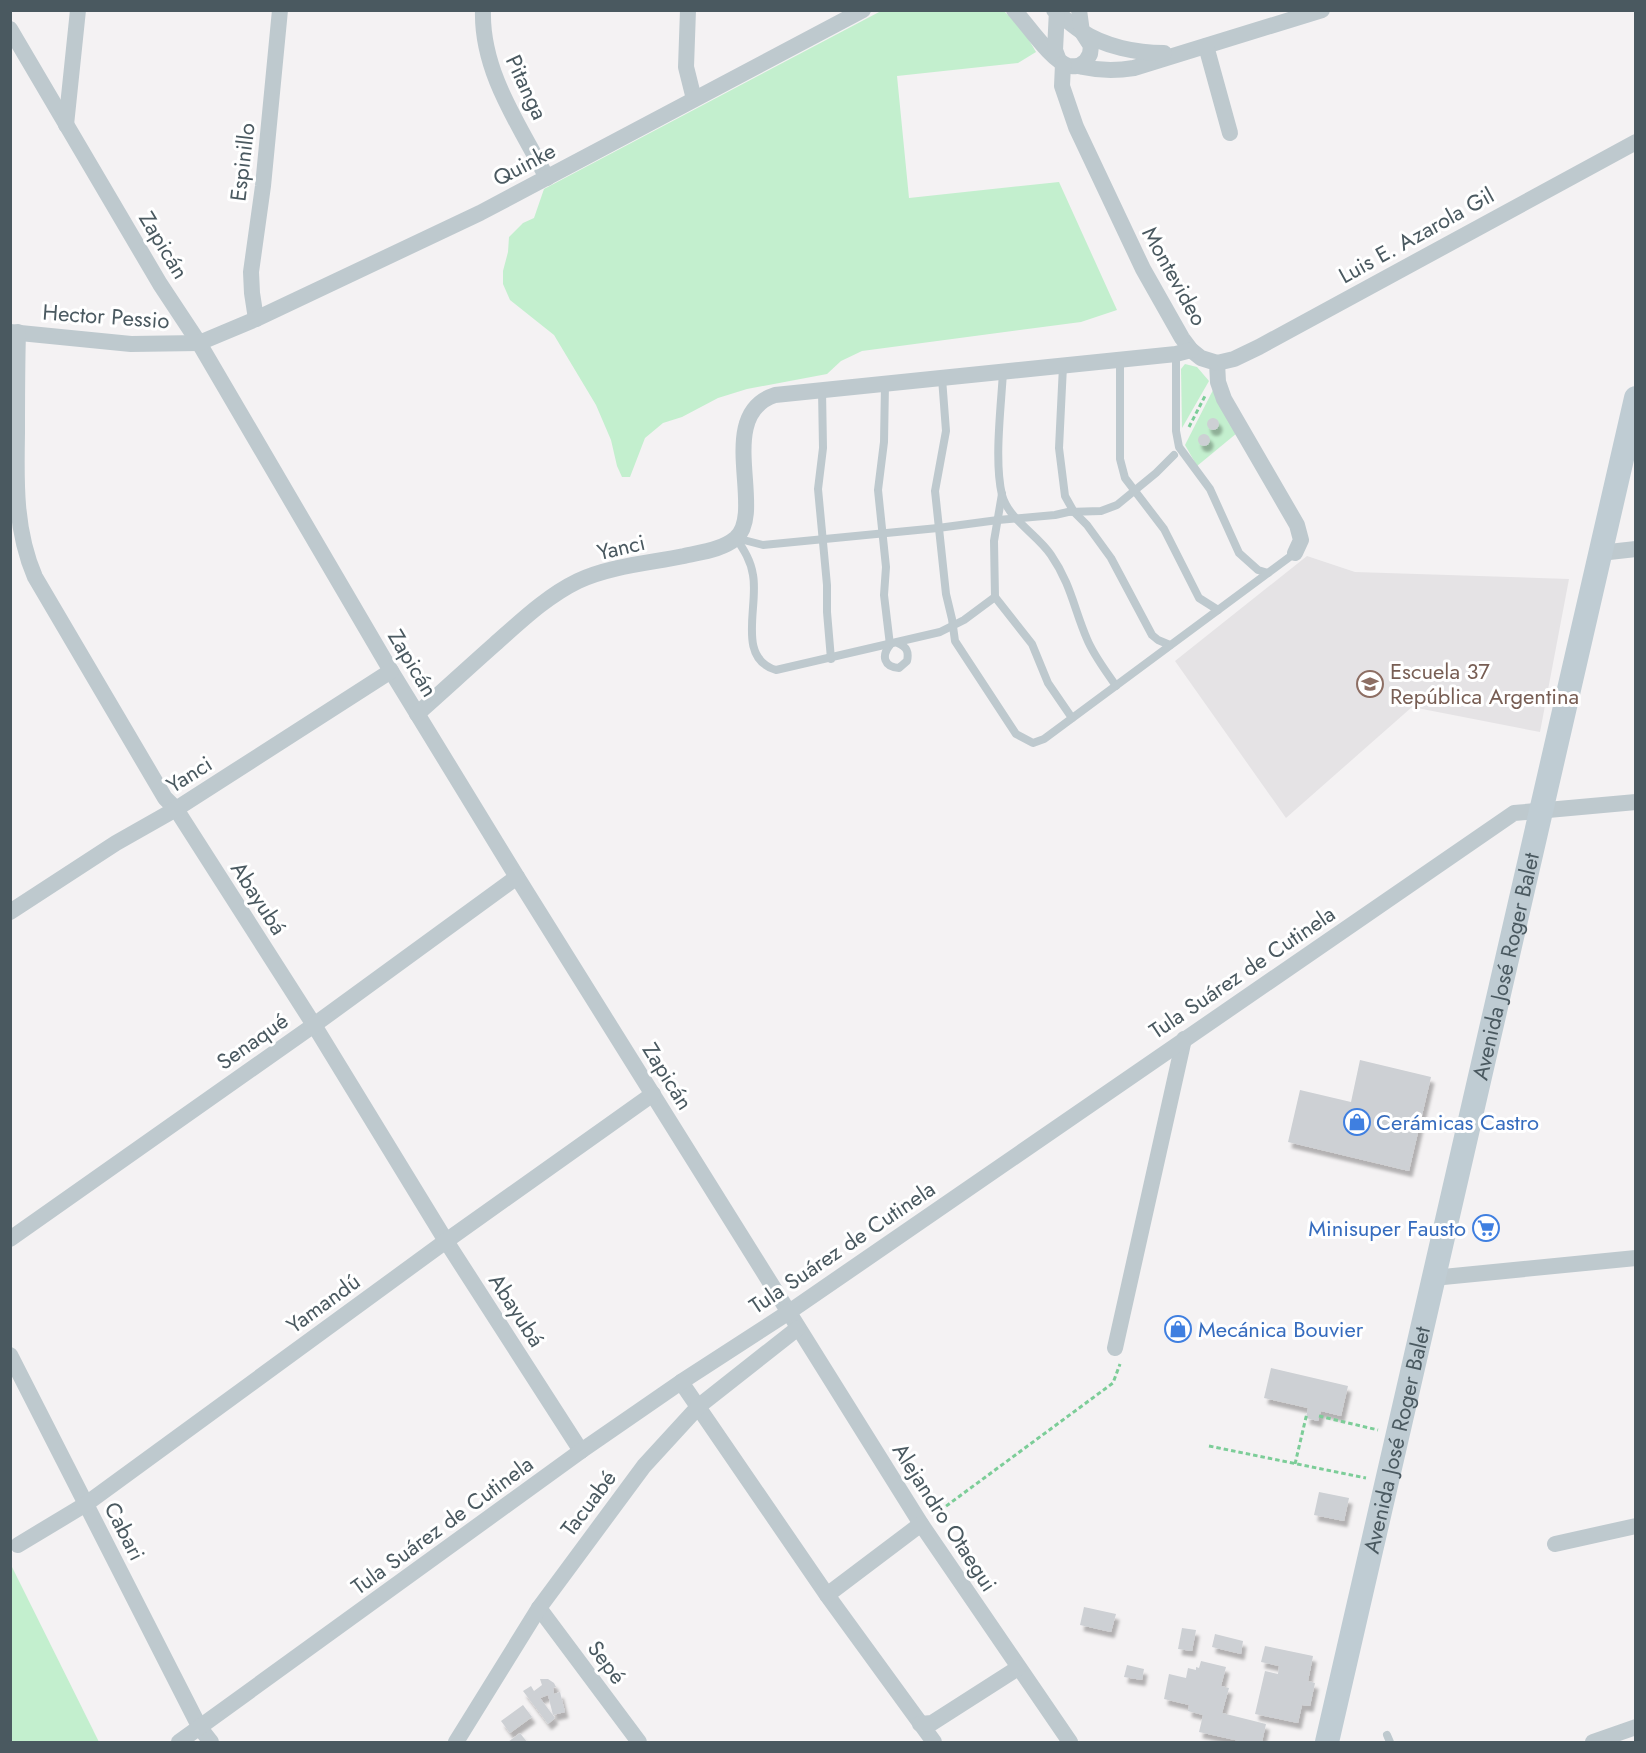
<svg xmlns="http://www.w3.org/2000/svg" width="1646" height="1753" font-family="Jost,sans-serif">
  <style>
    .education { fill: #e5e3e5 }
    .green { fill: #c3efce }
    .building { fill: #cdd0d4; filter: url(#shadow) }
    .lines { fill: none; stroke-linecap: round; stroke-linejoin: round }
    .path { stroke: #7ccd98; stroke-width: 3; stroke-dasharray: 4.5 3; stroke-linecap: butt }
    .lane { stroke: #bec9ce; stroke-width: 8 }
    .street { stroke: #bec9ce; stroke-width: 16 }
    .secondary { stroke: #bfccd3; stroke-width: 24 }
    .labels { text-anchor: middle; stroke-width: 6; stroke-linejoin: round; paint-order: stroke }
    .street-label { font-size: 22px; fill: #4a5960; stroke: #fff }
    .education-label { font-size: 22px; fill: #785e54; stroke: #fff; text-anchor: start }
    .shop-label { font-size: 22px; fill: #366cbe; stroke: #fff; text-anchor: start }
  </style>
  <defs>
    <filter id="shadow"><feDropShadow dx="3.5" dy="6" stdDeviation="1.5" flood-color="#0004"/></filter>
  </defs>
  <rect width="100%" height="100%" fill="#f4f2f3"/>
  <path class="education" d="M1307,556L1355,572L1569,579L1540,732L1412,707L1286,818L1175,661Z"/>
  <g class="green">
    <path d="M881,11H1004L1023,30L1036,52L1018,63L897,76L909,198L1059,182L1117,310L1081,322L862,351L841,361L827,374L747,389L718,398L682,417L663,423L645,438L630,477H622L617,466L611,440L596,405L554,335L510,300L503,284V271L508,252L509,237L523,223L534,218L544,189Z"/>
    <path d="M1185,364L1197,367L1209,381L1182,428L1181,369Z"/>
    <path d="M1213,390L1237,433L1197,466L1185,445Z"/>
    <path d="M11,1565L99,1742H11Z"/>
  </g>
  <g class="building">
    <circle cx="1213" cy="424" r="6"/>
    <circle cx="1204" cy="440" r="6"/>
    <path d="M1360,1060L1431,1077L1409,1171L1288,1142L1300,1090L1351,1102Z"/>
    <path d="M1271,1368L1348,1386L1341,1416L1321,1411L1318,1421L1306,1418L1308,1408L1264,1398Z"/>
    <path d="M1319,1492L1349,1498L1344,1521L1314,1515Z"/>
    <path d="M1084,1607L1116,1614L1111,1632L1080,1625Z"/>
    <path d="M1182,1628L1196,1630L1192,1651L1178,1649Z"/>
    <path d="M1215,1634L1243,1641L1241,1654L1212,1647Z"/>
    <path d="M1265,1646L1313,1656L1308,1681L1315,1683L1310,1706L1302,1705L1298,1723L1255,1714L1265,1671L1278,1674L1279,1666L1261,1662Z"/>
    <path d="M1201,1661L1226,1667L1221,1686L1229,1688L1222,1713L1266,1724L1262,1742H1244L1199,1732L1203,1715L1188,1711L1189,1705L1164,1699L1169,1674L1186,1678L1188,1668L1196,1670V1667L1199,1668Z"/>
    <path d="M1127,1665L1144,1669L1142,1680L1124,1677Z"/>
    <path d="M540,1679H548L554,1683L556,1687L553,1688L554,1694L560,1692L565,1712L553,1715L548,1695L540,1698L555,1718L548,1724L523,1691L531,1686L534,1691L542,1685Z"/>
    <path d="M523,1705L532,1717L510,1733L501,1721Z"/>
    <path d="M520,1733L527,1742H508Z"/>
  </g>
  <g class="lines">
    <g class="path">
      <path d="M1189,427L1205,396"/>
      <path d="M1319,1416L1378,1430"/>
      <path d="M1209,1446L1366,1478"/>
      <path d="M1295,1464L1307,1413"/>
      <path d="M934,1515L1113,1383L1120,1364"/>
    </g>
    <g class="lane">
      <path d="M1176,354V431L1179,447L1210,489L1239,553L1258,570L1268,573"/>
      <path d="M1120,360V459L1125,478L1164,529L1199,598L1218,610"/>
      <path d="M1063,366L1059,448L1065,496L1074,512L1087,525L1111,558L1152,635L1158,640L1170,645"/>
      <path d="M1003,372C1001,408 994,461 1002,495C1009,520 1037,534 1051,555C1071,584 1074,609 1087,639C1094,656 1106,671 1116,686"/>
      <path d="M942,378L946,431L935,491L946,594L952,619L955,641L1016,734L1033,743L1044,739L1295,553"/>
      <path d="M885,384L884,442L878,490L886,567L884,595L890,645C881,656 884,667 899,668L907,661C909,652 907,647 898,643"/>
      <path d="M822,390L823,448L818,489L827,585V612L831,659"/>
      <path d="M736,538C744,550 751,561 753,575C759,606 736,658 776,670L940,632L964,620L995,597L994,541L1002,494"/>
      <path d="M736,538L763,545L938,528L998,520L1055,515L1068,512L1101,511L1117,505L1156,473L1174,455"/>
      <path d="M995,597L1032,644L1048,683L1072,718"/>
      <path d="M1387,1735L1390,1742"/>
    </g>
    <g class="street">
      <path d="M483,10C481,72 520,126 547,178"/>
      <path d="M688,10L686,67L694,99"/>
      <path d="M1014,10C1027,24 1053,63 1069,66C1074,67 1078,65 1083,67C1101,71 1116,71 1134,68L1322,10"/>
      <path d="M1054,10C1063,17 1072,25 1081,31C1105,47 1137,53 1164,53"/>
      <path d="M1057,10L1055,50L1058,58"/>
      <path d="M10,29L160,284L199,343L391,671L517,877L921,1524L1070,1742"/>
      <path d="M1206,46L1230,133"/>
      <path d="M1063,64L1062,86L1076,127L1143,269L1182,338L1191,350L1201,358L1217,363L1218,382L1224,399L1297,525L1301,540L1295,553"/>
      <path d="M1079,66L1086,61L1090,54L1091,46L1082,32L1079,10"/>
      <path d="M66,125L78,10"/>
      <path d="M256,319L252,293L251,272L263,186L280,10"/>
      <path d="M10,332L131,344L199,343L256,319L480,213L863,10"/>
      <path d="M18,332C17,366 17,400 17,433C16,483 15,531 35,577L165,798L176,809L314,1025L446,1241L581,1451"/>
      <path d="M1217,363L1234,359L1259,347L1636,142"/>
      <path d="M1600,553L1636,549"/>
      <path d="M417,714C443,691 469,667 495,644C521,621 547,596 578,581C610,566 650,563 684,556C701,552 722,550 736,538C766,511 714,415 775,395L1176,354L1191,350"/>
      <path d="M10,912L116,843L176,809L391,671"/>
      <path d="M10,1239L314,1025L517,877"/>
      <path d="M1433,1278L1636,1258"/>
      <path d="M1115,1348L1184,1039"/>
      <path d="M10,1355L200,1728L211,1742"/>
      <path d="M681,1382L827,1595L934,1742"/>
      <path d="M1555,1544L1636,1526"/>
      <path d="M18,1545L86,1504L446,1241L653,1094"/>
      <path d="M827,1595L921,1524"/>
      <path d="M539,1608L639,1742"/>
      <path d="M920,1724L932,1723L1018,1668"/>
      <path d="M179,1742L581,1451L681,1382L789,1312L1514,813L1636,802"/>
      <path d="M456,1742L539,1608L644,1466L699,1406L798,1328"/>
      <path d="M1593,1742L1636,1727"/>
    </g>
    <path class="secondary" id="s1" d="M1327,1742L1636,398"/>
  </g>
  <defs>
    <symbol id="school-ring" viewBox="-11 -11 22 22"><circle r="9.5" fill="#fff" stroke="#8d6e63" stroke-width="1.5"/><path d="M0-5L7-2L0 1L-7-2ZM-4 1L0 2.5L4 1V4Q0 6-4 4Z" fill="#8d6e63"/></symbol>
    <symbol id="shop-ring" viewBox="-11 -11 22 22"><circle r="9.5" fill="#fff" stroke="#3f7fe0" stroke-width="1.5"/><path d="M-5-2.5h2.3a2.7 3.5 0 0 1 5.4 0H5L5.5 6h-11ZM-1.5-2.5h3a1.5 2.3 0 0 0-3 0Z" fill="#3f7fe0"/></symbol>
    <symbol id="supermarket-ring" viewBox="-11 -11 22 22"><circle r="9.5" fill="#fff" stroke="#3f7fe0" stroke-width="1.5"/><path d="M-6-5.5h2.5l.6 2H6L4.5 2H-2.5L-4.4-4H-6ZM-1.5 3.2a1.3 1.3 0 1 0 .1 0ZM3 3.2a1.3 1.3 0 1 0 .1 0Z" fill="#3f7fe0"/></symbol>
  </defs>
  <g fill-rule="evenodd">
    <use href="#school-ring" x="1355" y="669" width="30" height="30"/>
    <use href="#shop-ring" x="1342" y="1107" width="30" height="30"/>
    <use href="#supermarket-ring" x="1471" y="1213" width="30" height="30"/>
    <use href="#shop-ring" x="1163" y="1314" width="30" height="30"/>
  </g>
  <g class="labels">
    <g class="street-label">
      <text transform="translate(527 87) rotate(65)" y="8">Pitanga</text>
      <text transform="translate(242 162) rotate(-83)" y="8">Espinillo</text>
      <text transform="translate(524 164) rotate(-28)" y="8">Quinke</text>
      <text transform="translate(1416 235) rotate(-29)" y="8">Luis E. Azarola Gil</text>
      <text transform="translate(164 245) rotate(59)" y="8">Zapicán</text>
      <text transform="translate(1175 276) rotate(61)" y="8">Montevideo</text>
      <text transform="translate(106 316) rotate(4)" y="8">Hector Pessio</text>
      <text transform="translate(621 547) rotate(-13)" y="8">Yanci</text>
      <text transform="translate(413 663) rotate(59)" y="8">Zapicán</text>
      <text transform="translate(189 774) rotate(-32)" y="8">Yanci</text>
      <text transform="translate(259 898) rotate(57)" y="8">Abayubá</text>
      <text dy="8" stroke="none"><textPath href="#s1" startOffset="796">Avenida José Roger Balet</textPath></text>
      <text transform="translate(1242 972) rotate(-34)" y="8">Tula Suárez de Cutinela</text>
      <text transform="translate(252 1041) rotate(-35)" y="8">Senaqué</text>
      <text transform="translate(668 1076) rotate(58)" y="8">Zapicán</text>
      <text transform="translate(842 1247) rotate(-34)" y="8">Tula Suárez de Cutinela</text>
      <text transform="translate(323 1303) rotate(-36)" y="8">Yamandú</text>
      <text transform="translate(517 1310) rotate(57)" y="8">Abayubá</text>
      <text dy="8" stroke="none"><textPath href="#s1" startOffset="310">Avenida José Roger Balet</textPath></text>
      <text transform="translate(588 1503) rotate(-53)" y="8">Tacuabé</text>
      <text transform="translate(945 1517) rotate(57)" y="8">Alejandro Otaegui</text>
      <text transform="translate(442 1525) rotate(-36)" y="8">Tula Suárez de Cutinela</text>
      <text transform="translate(125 1531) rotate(63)" y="8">Cabari</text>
      <text transform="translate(607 1662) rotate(53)" y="8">Sepé</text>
    </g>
    <g class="education-label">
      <text x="1390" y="679">Escuela 37<tspan x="1390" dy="25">República Argentina</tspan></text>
    </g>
    <g class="shop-label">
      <text x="1376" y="1130">Cerámicas Castro</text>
      <text x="1466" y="1236" text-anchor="end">Minisuper Fausto</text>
      <text x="1198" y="1337">Mecánica Bouvier</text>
    </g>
  </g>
  <rect width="1646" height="1753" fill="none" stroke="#4a5960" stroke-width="24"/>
</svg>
